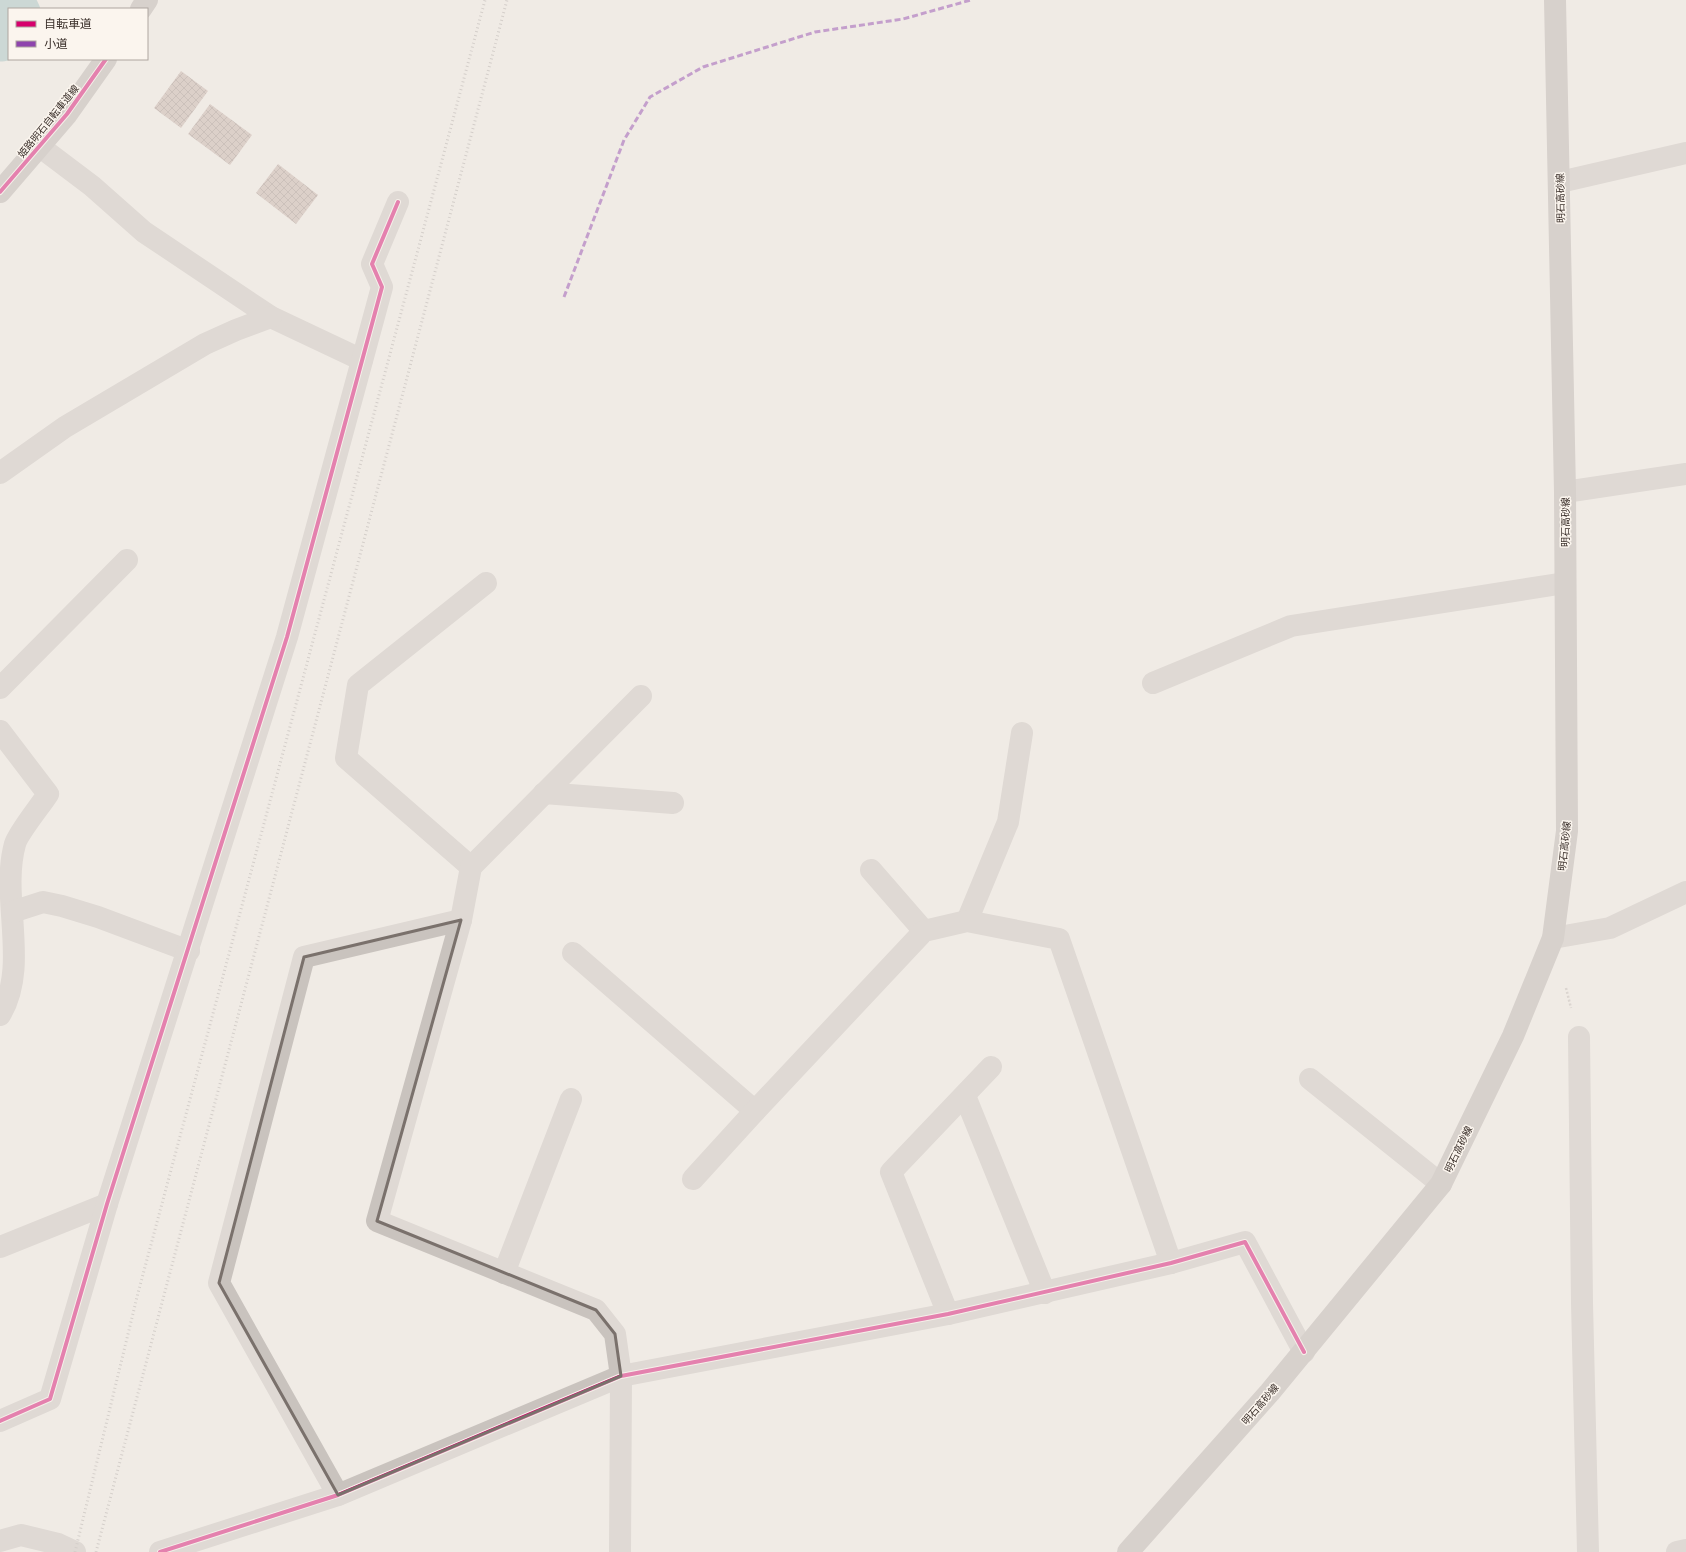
<svg xmlns="http://www.w3.org/2000/svg" width="1686" height="1552" font-family="'Golos Text','Noto Sans JP',sans-serif">
  <style>
    .lines { fill: none; stroke-linecap: round; stroke-linejoin: round }
    .river { stroke: #a1c2c1; stroke-width: 65 }
    .building { fill: url(#building-cross-hatch) }
    .path { stroke: #c2bbb6; stroke-width: 2.5; stroke-dasharray: 2 2; stroke-linecap: butt }
    .minor { stroke: #c9c3be; stroke-width: 22 }
    .major { stroke: #b8b1ad; stroke-width: 22 }
    .rail { stroke: #b1aca8; stroke-width: 3; stroke-dasharray: 1 3; stroke-linecap: butt }
    .quiet { stroke: #8e44ad; stroke-width: 3; stroke-dasharray: 6 3; stroke-linecap: butt }
    .cycleway-casing { stroke: #fbf5ee; stroke-width: 6 }
    .cycleway { stroke: #d6006c; stroke-width: 4 }
    .marked { fill: none; stroke: #7a716c; stroke-width: 3; stroke-linejoin: round }
    .labels { text-anchor: middle; stroke-width: 3; stroke-linejoin: round; paint-order: stroke }
    .street-label { font-size: 10px; fill: #3b302b; stroke: #fbf5ee }
  </style>
  <defs>
    <pattern id="building-cross-hatch" width="8" height="8" patternUnits="userSpaceOnUse"><rect width="8" height="8" fill="#c3afa7"/><path d="M0 0l8 8M0 8l8-8" fill="none" stroke="#a08f88"/></pattern>
  </defs>
  <rect width="100%" height="100%" fill="#f0ebe5"/>
  <g class="lines">
    <path class="river" d="M0,29L9,17"/>
  </g>
  <g class="building">
    <path d="M181,71L208,91L181,128L154,108Z"/>
    <path d="M210,104L252,135L230,165L188,134Z"/>
    <path d="M278,164L318,195L296,224L256,193Z"/>
  </g>
  <g class="lines">
    <path class="path" d="M1566,988L1571,1008"/>
    <g class="minor">
      <path d="M39,146L92,186L144,232L271,317L362,360"/>
      <path d="M1560,182L1686,153"/>
      <path d="M0,473L65,427L205,344L236,330L271,317"/>
      <path d="M1565,492L1686,474"/>
      <path d="M1153,683L1291,626L1565,583"/>
      <path d="M0,688L127,560"/>
      <path d="M0,731L48,794C41,805 18,833 15,844C0,898 30,966 0,1015"/>
      <path d="M544,793L673,803"/>
      <path d="M471,867L346,758L358,685L486,583"/>
      <path d="M871,870L924,931"/>
      <path d="M12,912L43,902L62,906L98,917L189,951"/>
      <path d="M967,921L1008,822L1022,733"/>
      <path d="M1553,938L1610,928L1686,892"/>
      <path d="M573,953L755,1111"/>
      <path d="M1579,1037L1582,1303L1588,1552"/>
      <path d="M1310,1079L1441,1184"/>
      <path d="M965,1096L1045,1293"/>
      <path d="M693,1179L755,1111L924,931L967,921L1059,939L1171,1263"/>
      <path d="M0,1247L107,1204"/>
      <path d="M504,1273L571,1099"/>
      <path d="M948,1314L891,1172L991,1067"/>
      <path d="M0,1421L50,1399L107,1204L287,637L382,287L372,264L398,202"/>
      <path d="M338,1495L219,1283L304,957L461,920"/>
      <path d="M0,1541L21,1535L58,1544L75,1552"/>
      <path d="M160,1552L338,1495L621,1376L948,1314L1171,1263L1245,1242L1304,1352"/>
      <path d="M620,1552L621,1376L615,1334L596,1310L377,1221L461,920L471,867L641,696"/>
      <path d="M1677,1552L1686,1550"/>
    </g>
    <g class="major">
      <path d="M141,9L147,0"/>
      <path d="M0,192L67,114L106,59"/>
      <path d="M1128,1552L1270,1392L1441,1184L1513,1036L1553,938L1567,831L1565,492L1555,0"/>
    </g>
    <g class="rail">
      <path d="M75,1552L138,1293L485,0"/>
      <path d="M96,1552L507,0"/>
    </g>
    <path class="quiet" d="M564,297L624,140L650,97L703,67L815,32L903,19L971,0"/>
    <defs>
      <g id="cycleway">
        <path d="M0,192L67,114L106,59"/>
        <path d="M0,1421L50,1399L107,1204L287,637L382,287L372,264L398,202"/>
        <path d="M160,1552L338,1495L621,1376L948,1314L1171,1263L1245,1242L1304,1352"/>
      </g>
    </defs>
    <use href="#cycleway" class="cycleway-casing"/>
    <use href="#cycleway" class="cycleway"/>
  </g>
  <path d="M0 0H1686V1552H0ZM461,920L377,1221L596,1310L615,1334L621,1376L338,1495L219,1283L304,957Z" fill="#f0ebe5" fill-opacity=".55" fill-rule="evenodd"/>
  <path class="marked" d="M461,920L377,1221L596,1310L615,1334L621,1376L338,1495L219,1283L304,957Z"/>
  <g class="labels">
    <g class="street-label">
      <text transform="translate(48 121) rotate(-51)" y="4">姫路明石自転車道線</text>
      <text transform="translate(1560 198) rotate(-91)" y="4">明石高砂線</text>
      <text transform="translate(1565 522) rotate(-90)" y="4">明石高砂線</text>
      <text transform="translate(1564 846) rotate(-84)" y="4">明石高砂線</text>
      <text transform="translate(1458 1149) rotate(-64)" y="4">明石高砂線</text>
      <text transform="translate(1260 1404) rotate(-49)" y="4">明石高砂線</text>
    </g>
  </g>
  <rect x="8" y="8" width="140" height="52" fill="#fbf5ee" stroke="#aea6a0"/>
  <rect x="16" y="21" width="20" height="6" fill="#d6006c" stroke="#aea6a0"/>
  <text x="44" y="28" font-size="12" fill="#3b302b">自転車道</text>
  <rect x="16" y="41" width="20" height="6" fill="#8e44ad" stroke="#aea6a0"/>
  <text x="44" y="48" font-size="12" fill="#3b302b">小道</text>
</svg>
